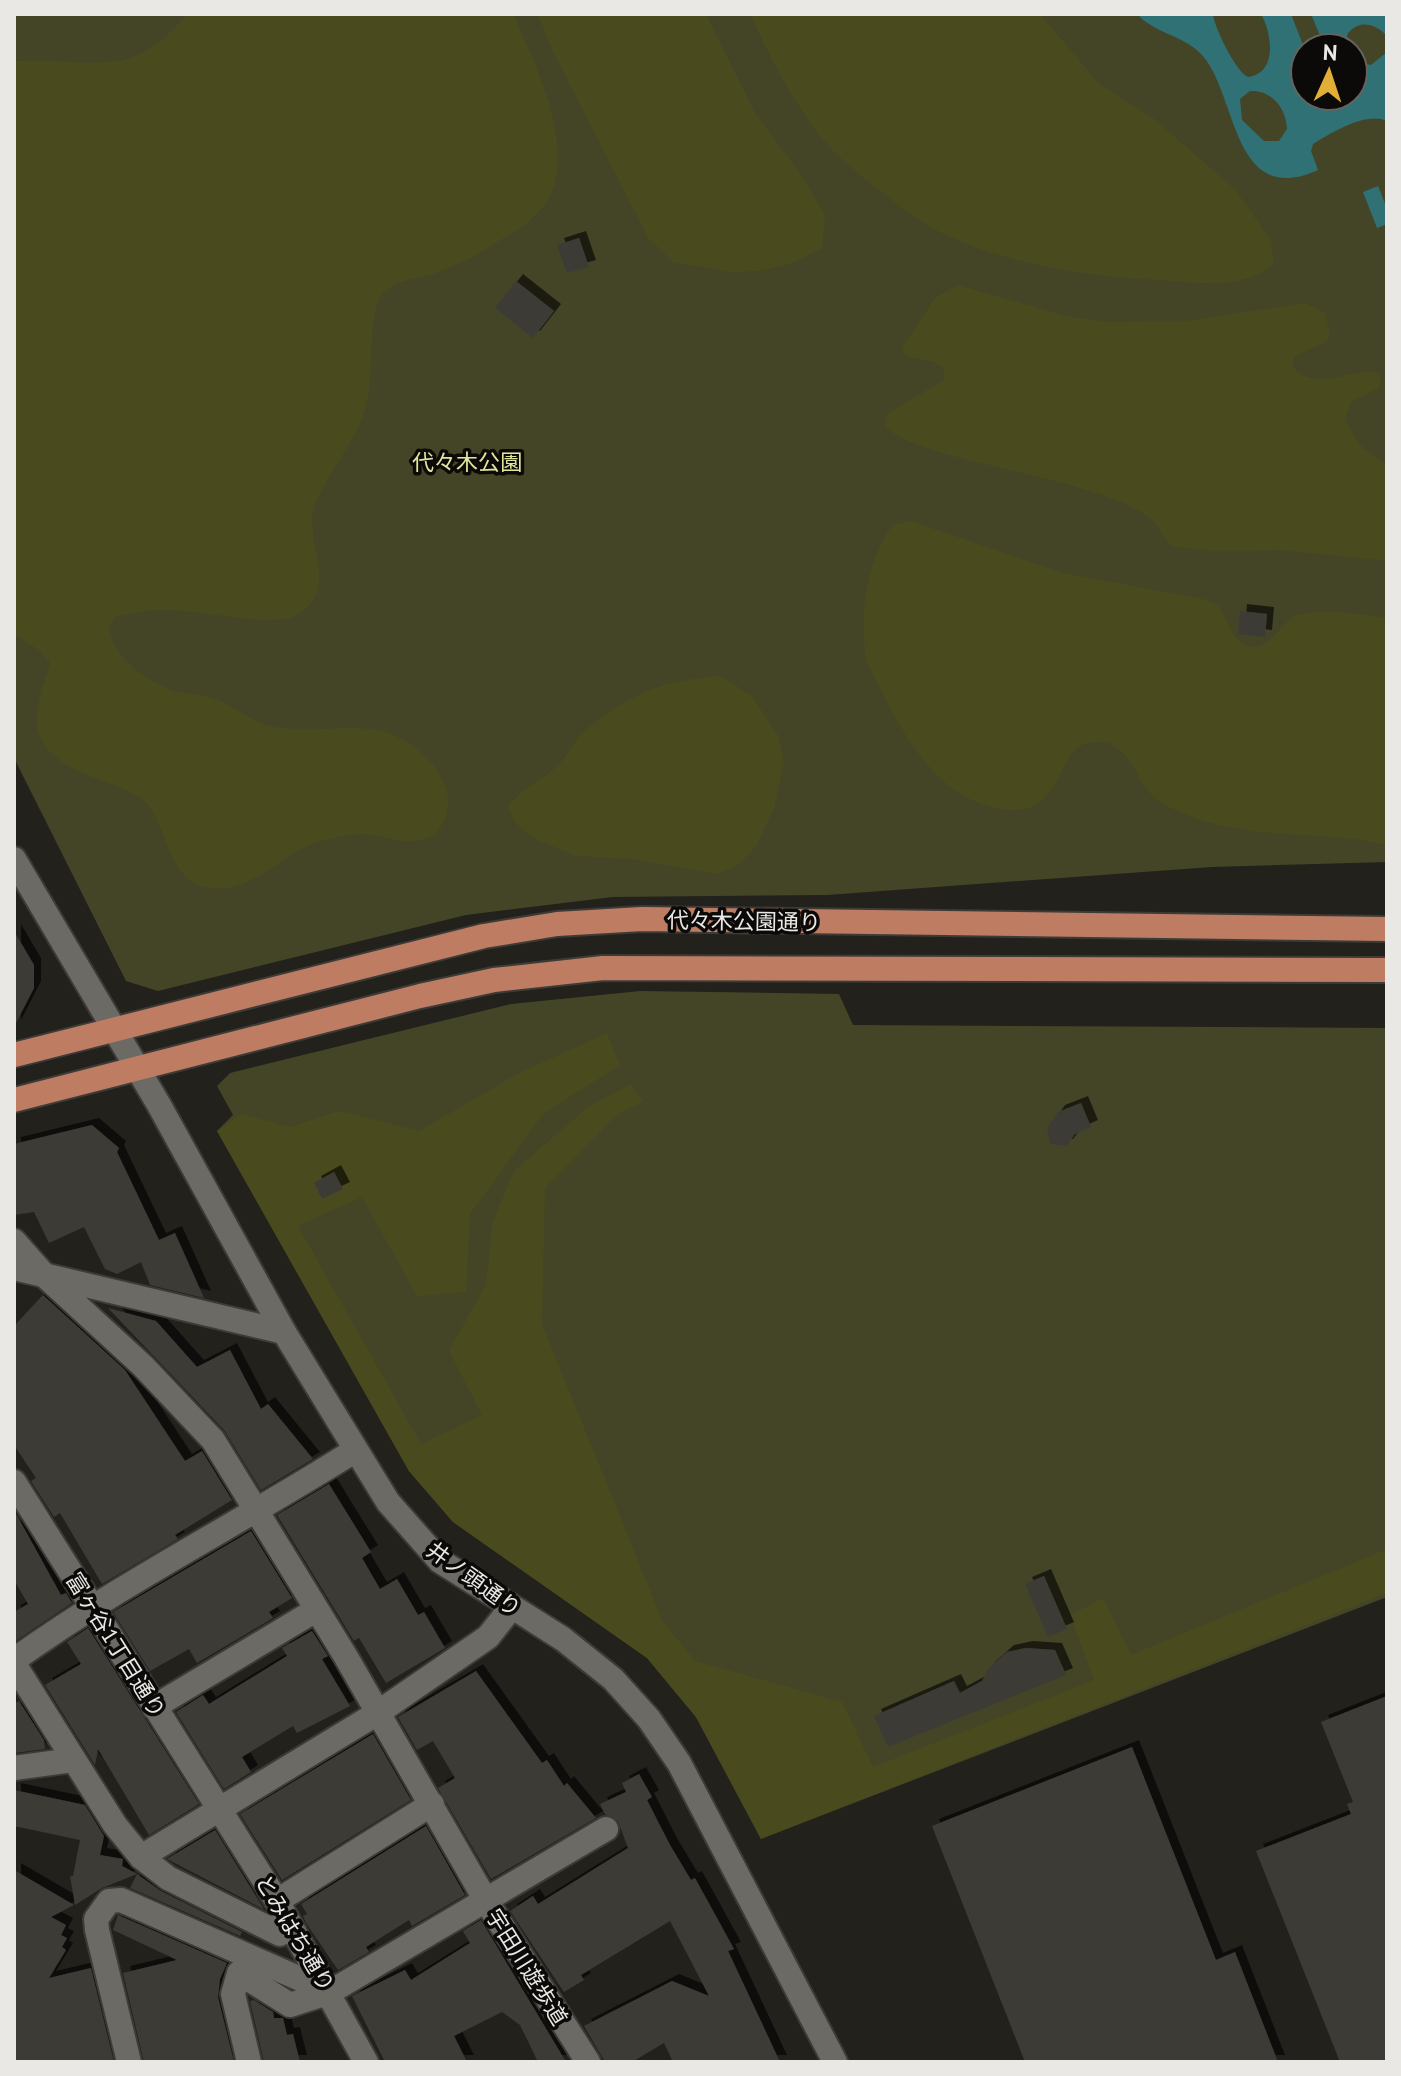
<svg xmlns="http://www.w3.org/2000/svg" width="1401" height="2076" font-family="'PT Sans','Noto Sans JP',sans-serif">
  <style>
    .green { fill: #444526; fill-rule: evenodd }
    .forest { fill: #494b1e }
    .water { fill: #307176; fill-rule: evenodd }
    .building { fill: #3e3b36; filter: url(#shadow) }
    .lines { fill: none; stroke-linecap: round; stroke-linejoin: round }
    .minor-casing { stroke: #3d3b37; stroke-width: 28 }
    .major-casing { stroke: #3d3b37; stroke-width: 28 }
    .minor { stroke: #6c6a64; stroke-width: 24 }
    .major { stroke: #be7d63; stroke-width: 24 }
    .labels { text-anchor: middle; stroke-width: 7; stroke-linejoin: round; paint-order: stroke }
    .park-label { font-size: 22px; fill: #e2e69c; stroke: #0b0a08 }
    .street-label { font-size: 22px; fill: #eae8e5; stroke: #0b0a08 }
  </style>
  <defs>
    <filter id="shadow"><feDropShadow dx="7" dy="-7" stdDeviation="0" flood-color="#0009"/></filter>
  </defs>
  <rect width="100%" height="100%" fill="#23211c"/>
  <g class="green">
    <path d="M14,14H1387V862L1212,867L827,895L613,897L466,915L158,991L126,981L14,758ZM1305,48H1353V96H1305Z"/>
    <path d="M640,991L839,994L853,1025L1387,1028V1597L761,1839L696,1717L647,1658L453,1522L409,1471L217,1131L233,1115L217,1086L230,1073L511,1004Z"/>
  </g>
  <g class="forest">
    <path d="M187,14H513C535,63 583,160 542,208C531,222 514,232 499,241C476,256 455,267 429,275C407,281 382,282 376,308C368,344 375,381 363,416C353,444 316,491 313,512C307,546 338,589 299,614C276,629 199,610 168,610C150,609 132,613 115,617L109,627C113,658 146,681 175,691C188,695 203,694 216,699C234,706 251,722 270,726C328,739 379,707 429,760C438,770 447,784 448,798C449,811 442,834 428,838C404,846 384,835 362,834C348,834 328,839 315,843C278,855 251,897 205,887C163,877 170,818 139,797C107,776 55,775 39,734C31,714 45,684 50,663L40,651L14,634V61C91,56 129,85 187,14Z"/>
    <path d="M538,14H706L755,113L802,176L825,215L822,248L792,263L760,271L732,272L673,262L649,239L553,52Z"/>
    <path d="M750,14H1040L1099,84L1153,118L1236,190L1271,241L1274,263C1242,292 1198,282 1158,280C1090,277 999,263 938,231C913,218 867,182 845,162C805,127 772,62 750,14Z"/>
    <path d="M957,285L1070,317L1107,322L1186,321L1305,303L1325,313L1330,335L1326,342L1295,356L1292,365C1311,394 1349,369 1376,372L1381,378L1379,388L1351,402L1345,419L1360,445L1387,466V561L1281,550L1212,551L1171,546C1164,537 1157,524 1148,517C1093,475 909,461 885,425L887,414L945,379L943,368L934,362L905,356L902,348L934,299Z"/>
    <path d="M911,521L1063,573L1203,599L1218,605C1231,626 1240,665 1272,638C1280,631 1286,620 1295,616C1312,608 1368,614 1387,619V845C1327,831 1260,839 1201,820C1187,815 1163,806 1153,796C1137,781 1129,747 1106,743C1048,731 1075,820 1001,809C941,799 909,745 884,696C879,684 869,671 866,658C859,611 866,565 892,525Z"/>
    <path d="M721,676L752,696L779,737L784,763L774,808L757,845L740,864L717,874L633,859L576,856L537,840L515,823L508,806C523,787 544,780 560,763C569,754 573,742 582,734C624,694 665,680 721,676Z"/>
    <path d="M607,1033L620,1065L543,1114L470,1214L466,1292L417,1296L362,1197L298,1226L421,1444L482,1415L449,1351L486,1284L493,1221L514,1171L588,1107L631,1084L643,1102L619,1113L545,1188L542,1324L662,1620L695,1661L842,1702L873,1767L1094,1680L1070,1615L1103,1598L1131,1655L1387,1549V1593L761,1839L696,1717L647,1658L453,1522L409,1471L217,1131L241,1114L290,1127L339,1111L419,1131L519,1073Z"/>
  </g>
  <g class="water">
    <path d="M1137,14H1213C1214,27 1236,72 1248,77C1278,73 1272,33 1261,14H1291L1305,50V96H1353V62L1371,65L1387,52V121C1366,111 1331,133 1313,144L1311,151L1318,170C1230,210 1238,90 1200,53C1182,35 1154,33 1137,14ZM1250,91C1272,90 1286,108 1287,129L1279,141H1264L1242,120L1240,99Z"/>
    <path d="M1311,14H1387V36C1376,24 1360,19 1348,33L1344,48H1325Z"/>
    <path d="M1378,186L1387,209V224L1377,228L1363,192Z"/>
  </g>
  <g class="building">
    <path d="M579,238L589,267L567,273L557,245Z"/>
    <path d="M516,281L554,311L533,338L495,308Z"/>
    <path d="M1240,611L1267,614L1265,637L1238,634Z"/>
    <path d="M14,931L34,965V988L14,1027Z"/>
    <path d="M1081,1103L1091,1127L1075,1134L1066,1146L1050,1144L1047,1128L1058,1112Z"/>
    <path d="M92,1125L119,1148L117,1152L159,1240L175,1233L204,1298L150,1285L141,1262L117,1274L105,1269L84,1227L49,1243L34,1212L14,1215V1144Z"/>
    <path d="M334,1172L343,1189L322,1199L314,1183Z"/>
    <path d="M43,1295L125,1370L185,1461L202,1451L232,1500L175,1535L178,1539L102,1584L60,1513L54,1517L31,1481L36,1478L14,1445V1326Z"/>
    <path d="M108,1308L156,1321L197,1367L230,1350L261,1409L268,1404L313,1459L261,1490L224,1430Z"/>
    <path d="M329,1484L371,1552L362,1558L380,1589L397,1579L418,1615L424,1612L445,1648L386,1683L359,1638L354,1641L277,1515Z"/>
    <path d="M14,1510L61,1595L66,1593L72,1603L14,1642V1612L28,1604L14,1580Z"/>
    <path d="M251,1531L292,1598L269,1612L273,1618L197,1663L189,1649L150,1671L113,1612Z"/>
    <path d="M1044,1576L1067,1629L1048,1637L1025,1584Z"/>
    <path d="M88,1628L199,1804L149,1835L98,1749L95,1765L45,1685L81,1664L67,1642Z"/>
    <path d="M312,1631L328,1656L322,1659L350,1706L297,1733L293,1726L242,1757L251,1772L224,1789L176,1712L203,1695L209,1704L287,1656L282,1648Z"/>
    <path d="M1026,1648L1055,1650L1066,1675L888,1747L874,1716L954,1681L960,1693L982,1681L988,1669L1007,1652Z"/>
    <path d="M476,1671L542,1763L547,1760L564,1786L567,1783L596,1818L491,1879L438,1788L455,1778L433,1741L417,1750L398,1717Z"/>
    <path d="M1387,1696V2062H1340L1256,1851L1351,1814L1347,1804L1353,1802L1321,1722Z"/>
    <path d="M19,1701L44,1740L45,1749L14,1753V1704Z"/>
    <path d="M373,1734L411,1800L282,1880L240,1814Z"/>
    <path d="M1132,1747L1216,1960L1235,1952L1278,2062H1025L932,1826Z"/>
    <path d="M639,1774L652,1797L647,1800L670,1845L691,1880L695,1878L734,1949L728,1951L780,2062H673L664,2043L632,2062H605L584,2026L672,1981L709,1996L670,1921L581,1975L584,1980L564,1992L510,1911L533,1896L538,1904L628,1848L618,1821L605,1814L600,1804L626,1792L622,1783Z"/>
    <path d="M14,1790L85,1805L104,1836L100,1855L123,1859L122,1866L137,1874L102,1888L75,1905L70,1876H73L80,1840L14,1826Z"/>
    <path d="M426,1826L465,1895L412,1926L409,1920L366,1947L369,1952L338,1970L306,1923L303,1916L307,1914L301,1904Z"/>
    <path d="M215,1830L264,1909L265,1910L167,1859Z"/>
    <path d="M14,1870L74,1905L51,1917L66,1925L61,1935L67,1938L62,1947L66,1950L49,1978L91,1968L114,2062H14Z"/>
    <path d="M137,1874L161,1891L242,1932L240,1936L130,1888Z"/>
    <path d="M118,1915L227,1963L220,1979L218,1997L234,2062H144L123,1973L177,1960L113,1930Z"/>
    <path d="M481,1920L566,2062H538L520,2025L502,2012L454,2036L467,2062H385L352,1996L405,1970L411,1980L470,1943L463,1931Z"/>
    <path d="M254,2000L273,2012L274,2018H283L287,2035L293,2034L300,2062H264L250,2001Z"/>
  </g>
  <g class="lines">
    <defs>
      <g id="minor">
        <path d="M14,859L159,1105L284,1332L388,1502L440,1561L563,1639L613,1679L649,1719L679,1763L835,2062"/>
        <path d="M14,1241L45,1276L143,1366L213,1440L346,1657L485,1899L588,2062"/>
        <path d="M14,1268L284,1332"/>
        <path d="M14,1482L277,1901L366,2062"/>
        <path d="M14,1660C123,1582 242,1522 354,1451"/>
        <path d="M14,1664L115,1825L141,1857L168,1878L280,1934L291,1927"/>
        <path d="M154,1707L316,1610"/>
        <path d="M14,1768L73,1760"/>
        <path d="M141,1857L376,1714L488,1637L511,1608"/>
        <path d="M277,1901L432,1804"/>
        <path d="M129,2062L97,1930L96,1919L109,1901L121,1900L330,1992"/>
        <path d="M249,2062L233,1994L239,1973L290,2005L330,1992L606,1829"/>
      </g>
      <g id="major">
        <path d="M14,1055L484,936L557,924L642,919L1387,929"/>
        <path d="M14,1100L420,996L494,980L603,968L1387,970"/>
      </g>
    </defs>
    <use href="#minor" class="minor-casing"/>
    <use href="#major" class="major-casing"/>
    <use href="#minor" class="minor"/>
    <use href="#major" class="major"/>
  </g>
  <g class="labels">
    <g class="park-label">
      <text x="467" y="470">代々木公園</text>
    </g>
    <g class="street-label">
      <text transform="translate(744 921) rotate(1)" y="8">代々木公園通り</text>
      <text transform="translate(474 1579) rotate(36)" y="8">井ノ頭通り</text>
      <text transform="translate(116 1645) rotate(58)" y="8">富ヶ谷1丁目通り</text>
      <text transform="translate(295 1933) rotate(59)" y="8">とみはち通り</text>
      <text transform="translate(527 1967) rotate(58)" y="8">宇田川遊歩道</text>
    </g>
  </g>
  <rect width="1401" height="2076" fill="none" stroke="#eae8e5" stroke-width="32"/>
  <g transform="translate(1329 72) rotate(3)"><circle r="38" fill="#0b0a08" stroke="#646360" stroke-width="2"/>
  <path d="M0-6L14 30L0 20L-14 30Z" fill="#e3ae35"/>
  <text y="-12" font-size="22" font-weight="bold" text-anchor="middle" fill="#eae8e5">N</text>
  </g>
</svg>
